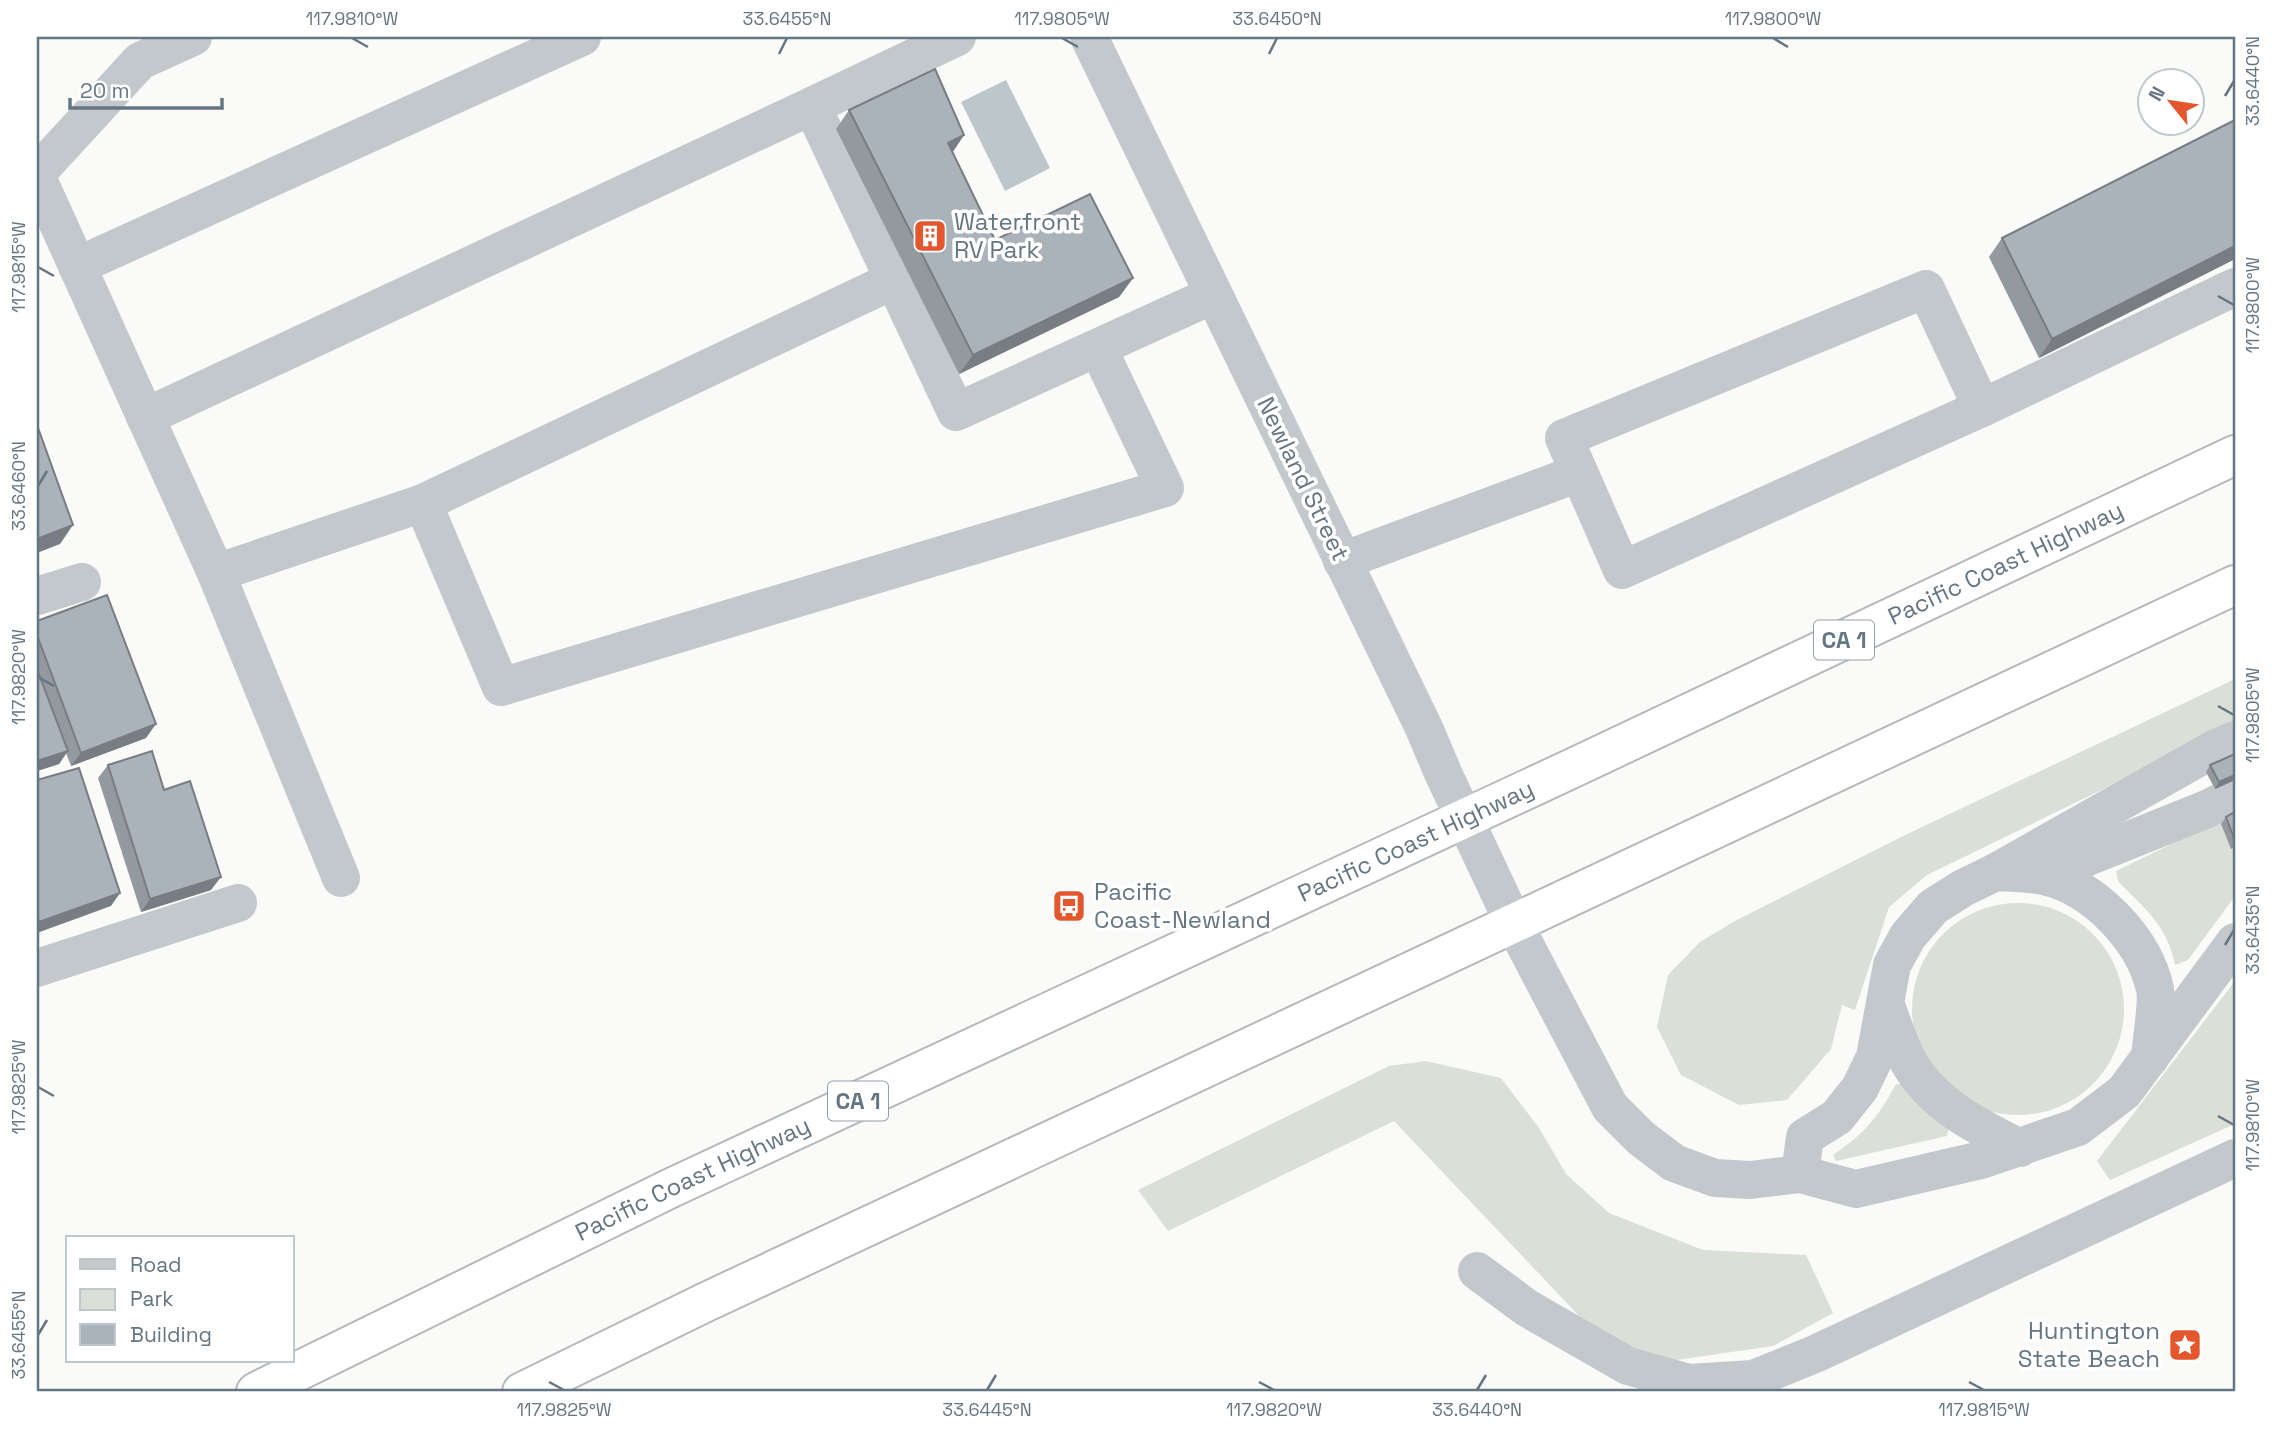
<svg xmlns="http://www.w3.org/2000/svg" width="2272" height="1429" font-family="'Space Grotesk',sans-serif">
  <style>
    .green { fill: #dadfd7 }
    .water { fill: #bbc7cb }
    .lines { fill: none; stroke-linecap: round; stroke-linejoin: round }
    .highway-casing { stroke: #b4b9bd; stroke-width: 42 }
    .minor { stroke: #c3c8cc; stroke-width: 38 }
    .highway { stroke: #fff; stroke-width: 38 }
    .wall { fill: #929a9f }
    .shaded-wall { fill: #777d82 }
    .building { fill: #aab3b9; stroke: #777d82; stroke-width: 2 }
    .ticks { fill: none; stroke: #657683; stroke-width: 2.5 }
    .labels { text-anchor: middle; stroke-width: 7; stroke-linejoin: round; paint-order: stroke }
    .shield { fill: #fff; stroke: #939fa8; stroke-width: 2 }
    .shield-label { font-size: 23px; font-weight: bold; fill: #657683 }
    .poi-label { font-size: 24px; fill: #657683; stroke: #fff; text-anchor: start }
    .street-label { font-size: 24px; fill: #657683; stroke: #fff }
    .neatline { fill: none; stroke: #657683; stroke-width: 2.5 }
    .ticks-label { font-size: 18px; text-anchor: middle; fill: #657683 }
  </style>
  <rect width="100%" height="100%" fill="#fafaf8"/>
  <g class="green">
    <path d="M2235,679V725L1927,875L1889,907L1855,1010L1842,1005L1831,1049L1787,1100L1739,1105L1681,1075L1657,1027L1668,975L1700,942L1735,921L1903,836Z"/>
    <path d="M2235,813V896L2188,960L2175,965C2168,926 2144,908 2118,881L2116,871Z"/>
    <circle cx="2018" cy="1009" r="106"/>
    <path d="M2235,981V1124L2110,1180L2097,1161Z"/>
    <path d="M1426,1061L1501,1078L1539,1128L1566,1174L1609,1213L1703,1250L1806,1255L1833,1313L1773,1346L1656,1363L1581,1318L1394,1121L1168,1231L1138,1190L1389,1066Z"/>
    <path d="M1896,1084H1905L1949,1125L1947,1136L1836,1161L1833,1155C1865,1133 1877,1119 1896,1084Z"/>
  </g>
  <path class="water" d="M1006,80L1050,168L1005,191L961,102Z"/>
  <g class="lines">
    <defs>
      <g id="highway">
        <path id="s1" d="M256,1392L671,1188L1575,767L2235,455"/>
        <path d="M522,1392L704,1303L2235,585"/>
      </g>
    </defs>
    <use href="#highway" class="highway-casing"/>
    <g class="minor">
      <path d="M957,37L812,106L956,412L1213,295"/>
      <path d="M1089,37L1424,728L1443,773L1513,922L1610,1107L1641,1138L1674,1163L1715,1178L1750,1180L1800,1174L1856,1189L1981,1160L2078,1127L2124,1092L2235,942"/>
      <path d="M37,173L140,61L193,37"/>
      <path d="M37,177L216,573L423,503L501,687L1165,488L1098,348"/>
      <path d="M77,266L582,37"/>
      <path d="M1926,289L1982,408L1622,570L1564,438Z"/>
      <path d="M1982,408L2235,287"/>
      <path d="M145,417L812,106"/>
      <path d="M423,503L894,280"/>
      <path d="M1342,561L1579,473"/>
      <path d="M216,573L341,878"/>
      <path d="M37,596L82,582"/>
      <path d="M1996,872C2012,873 2029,873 2044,876C2094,887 2144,939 2155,989C2158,1004 2151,1041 2150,1058"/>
      <path d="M2047,876L2065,866L2207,809L2235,795"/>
      <path d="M37,968L238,903"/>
      <path d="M1885,1003C1892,1021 1898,1041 1907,1059C1931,1104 1977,1126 2020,1148"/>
      <path d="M1800,1174L1805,1137L1837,1117L1860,1088L1875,1057L1892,965L1908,936L1933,907L1963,888L1996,872L2214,749L2235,740"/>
      <path d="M1477,1271L1527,1308L1628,1366L1689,1383L1753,1379L1815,1354L2235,1158"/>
    </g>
    <use href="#highway" class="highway"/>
  </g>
  <g class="wall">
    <path d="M849,110L964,135L953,152L995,240L1133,278L1119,297L959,374L836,129Z"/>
    <path d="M2235,120V259L2039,358L1989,257L2002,238Z"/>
    <path d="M37,621L146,738L71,766L66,753L59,764L37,771Z"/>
    <path d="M2235,754V780L2215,789L2206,772L2210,765Z"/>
    <path d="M108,765L164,790L211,890L141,912L98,778Z"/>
    <path d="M2235,812V847L2231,849L2221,824L2226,817Z"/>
  </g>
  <g class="shaded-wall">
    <path d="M964,135L951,154L948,143Z"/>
    <path d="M2235,246V259L2039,358L2052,339Z"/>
    <path d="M1133,278L1119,297L959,374L973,355Z"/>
    <path d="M73,525L60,544L37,553V539Z"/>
    <path d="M156,724L146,738L71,766L81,753Z"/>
    <path d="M68,751L59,764L37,771V761Z"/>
    <path d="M2235,775V780L2215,789L2219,782Z"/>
    <path d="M221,877L211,890L141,912L150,899Z"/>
    <path d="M120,893L111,906L37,933V926L39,922Z"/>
  </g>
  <g class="building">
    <path d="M935,69L964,135L948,143L995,240L1090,194L1133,278L973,355L849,110Z"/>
    <path d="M2235,120V246L2052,339L2002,238Z"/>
    <path d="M37,425L73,525L37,539Z"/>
    <path d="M107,595L156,724L81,753L37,635V621Z"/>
    <path d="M37,669L68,751L37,761Z"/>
    <path d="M152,751L164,790L190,781L221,877L150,899L108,765Z"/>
    <path d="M2235,754V775L2219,782L2210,765Z"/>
    <path d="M79,768L120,893L39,922L37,914V780Z"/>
    <path d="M2235,812V841L2226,817Z"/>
  </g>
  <path class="ticks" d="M352,38L368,47M1062,38L1078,47M1773,38L1788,47M779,54L787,38M1269,54L1277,38M2225,96L2234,81M38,267L54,276M2218,296L2234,305M38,486L47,471M38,677L54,686M2218,706L2234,715M2225,945L2234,930M38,1087L54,1096M2218,1116L2234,1125M38,1335L47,1320M549,1382L564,1390M1259,1382L1274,1390M1969,1382L1984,1390M987,1390L996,1375M1477,1390L1486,1375"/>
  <defs>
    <symbol id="building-square" viewBox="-11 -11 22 22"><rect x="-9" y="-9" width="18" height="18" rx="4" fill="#e4572e" stroke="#fff"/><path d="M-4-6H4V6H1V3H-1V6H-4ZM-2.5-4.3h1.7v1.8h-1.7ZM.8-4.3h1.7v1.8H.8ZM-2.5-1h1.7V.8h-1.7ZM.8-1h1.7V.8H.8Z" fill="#fff"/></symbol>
    <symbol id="bus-square" viewBox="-11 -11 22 22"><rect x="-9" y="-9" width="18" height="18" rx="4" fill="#e4572e" stroke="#fff"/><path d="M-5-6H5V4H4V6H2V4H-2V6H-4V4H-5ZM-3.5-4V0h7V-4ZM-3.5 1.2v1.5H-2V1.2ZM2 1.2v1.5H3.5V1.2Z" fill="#fff"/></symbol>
    <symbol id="sight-square" viewBox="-11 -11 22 22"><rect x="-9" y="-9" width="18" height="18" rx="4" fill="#e4572e" stroke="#fff"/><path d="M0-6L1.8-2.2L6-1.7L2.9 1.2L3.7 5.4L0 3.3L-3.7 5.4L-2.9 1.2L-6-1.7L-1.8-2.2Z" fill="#fff"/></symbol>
  </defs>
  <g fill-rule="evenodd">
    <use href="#building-square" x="911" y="217" width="38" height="38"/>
    <use href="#bus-square" x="1050" y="887" width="38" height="38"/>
    <use href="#sight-square" x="2166" y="1326" width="38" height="38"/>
  </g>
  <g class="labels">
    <g class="shield">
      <rect x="1814" y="620.5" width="60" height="39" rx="5"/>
      <rect x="828" y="1081.5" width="60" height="39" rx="5"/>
    </g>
    <g class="shield-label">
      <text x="1844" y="648">CA 1</text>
      <text x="858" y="1109">CA 1</text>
    </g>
    <g class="poi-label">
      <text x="954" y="230">Waterfront<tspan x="954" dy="28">RV Park</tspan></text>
      <text x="1094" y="900">Pacific<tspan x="1094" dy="28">Coast-Newland</tspan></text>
      <text x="2160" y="1339" text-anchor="end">Huntington<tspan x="2160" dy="28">State Beach</tspan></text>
    </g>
    <g class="street-label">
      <text transform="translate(1303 479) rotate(64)" y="8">Newland Street</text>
      <text dy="8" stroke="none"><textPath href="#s1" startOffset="1936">Pacific Coast Highway</textPath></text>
      <text dy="8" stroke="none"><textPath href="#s1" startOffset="1284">Pacific Coast Highway</textPath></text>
      <text dy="8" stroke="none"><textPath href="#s1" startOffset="486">Pacific Coast Highway</textPath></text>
    </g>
  </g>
  <rect width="2272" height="1429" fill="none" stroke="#ffffff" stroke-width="77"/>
  <rect x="66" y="1236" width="228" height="126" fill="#ffffff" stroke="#c1c8cd" stroke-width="2"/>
  <rect x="80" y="1259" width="35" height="10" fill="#c3c8cc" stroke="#c1c8cd" stroke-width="2"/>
  <text x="130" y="1272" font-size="21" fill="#657683">Road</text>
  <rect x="80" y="1289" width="35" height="21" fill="#dadfd7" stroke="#c1c8cd" stroke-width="2"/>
  <text x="130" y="1306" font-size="21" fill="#657683">Park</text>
  <rect x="80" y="1324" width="35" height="21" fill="#aab3b9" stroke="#c1c8cd" stroke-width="2"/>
  <text x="130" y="1342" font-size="21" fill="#657683">Building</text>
  <g transform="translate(2171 102) rotate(300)"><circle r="33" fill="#ffffff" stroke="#c1c8cd" stroke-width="2"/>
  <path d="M0-5L12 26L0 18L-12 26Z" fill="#e4572e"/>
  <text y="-10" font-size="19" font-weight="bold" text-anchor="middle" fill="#657683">N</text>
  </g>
  <path d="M70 98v10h152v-10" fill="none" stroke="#657683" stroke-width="3.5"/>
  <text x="80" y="98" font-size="21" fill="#657683" stroke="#ffffff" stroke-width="5" paint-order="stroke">20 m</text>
  <rect x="38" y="38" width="2196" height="1352" class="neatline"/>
  <g class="ticks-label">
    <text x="352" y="25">117.9810°W</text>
    <text x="787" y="25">33.6455°N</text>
    <text x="1062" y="25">117.9805°W</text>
    <text x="1277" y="25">33.6450°N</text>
    <text x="1773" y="25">117.9800°W</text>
    <text transform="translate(2253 81) rotate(-90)" y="6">33.6440°N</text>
    <text transform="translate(19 267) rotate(-90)" y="6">117.9815°W</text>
    <text transform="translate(2253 305) rotate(-90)" y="6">117.9800°W</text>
    <text transform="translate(19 486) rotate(-90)" y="6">33.6460°N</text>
    <text transform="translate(19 677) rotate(-90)" y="6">117.9820°W</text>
    <text transform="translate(2253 715) rotate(-90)" y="6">117.9805°W</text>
    <text transform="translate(2253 930) rotate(-90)" y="6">33.6435°N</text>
    <text transform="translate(19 1087) rotate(-90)" y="6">117.9825°W</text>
    <text transform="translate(2253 1125) rotate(-90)" y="6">117.9810°W</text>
    <text transform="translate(19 1335) rotate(-90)" y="6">33.6455°N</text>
    <text x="564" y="1416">117.9825°W</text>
    <text x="987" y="1416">33.6445°N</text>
    <text x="1274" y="1416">117.9820°W</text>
    <text x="1477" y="1416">33.6440°N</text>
    <text x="1984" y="1416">117.9815°W</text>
  </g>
</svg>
